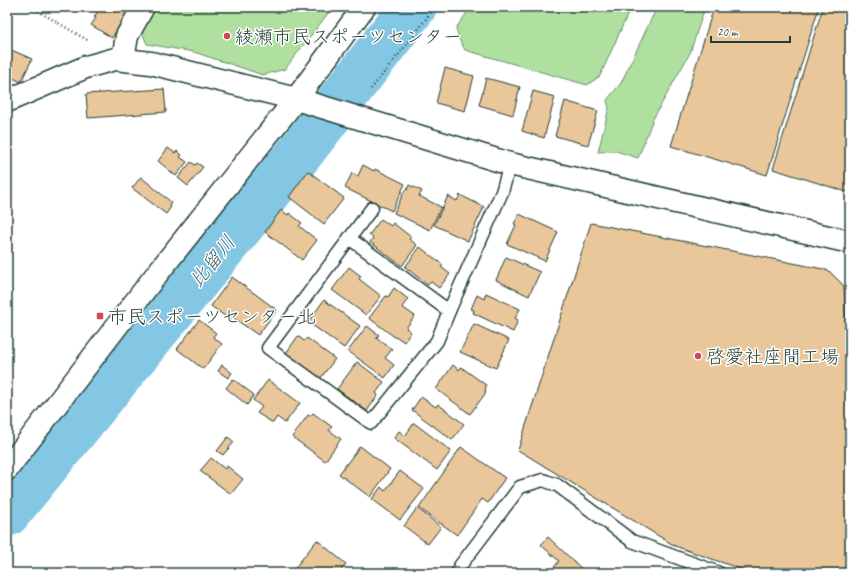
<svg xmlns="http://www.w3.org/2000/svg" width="857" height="580" font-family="Caveat,'Klee One',sans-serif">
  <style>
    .green { fill: #b0e0a0; stroke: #688e6a }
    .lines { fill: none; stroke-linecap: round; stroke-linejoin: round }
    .river { stroke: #83c7e4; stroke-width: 47 }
    .building { fill: #eac69b; stroke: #1f3d34 }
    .service-casing { stroke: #1f3d34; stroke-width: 15 }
    .minor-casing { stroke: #1f3d34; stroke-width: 25 }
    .tertiary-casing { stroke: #1f3d34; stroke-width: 25 }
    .path { stroke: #1f3d34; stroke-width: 2.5; stroke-dasharray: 1 3; stroke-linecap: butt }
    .service { stroke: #fff; stroke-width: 12 }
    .minor { stroke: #fff; stroke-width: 22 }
    .tertiary { stroke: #fff; stroke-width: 22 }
    .poi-dot { fill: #d1495b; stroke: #fff; stroke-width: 1.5 }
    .labels { text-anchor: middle; stroke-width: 3; stroke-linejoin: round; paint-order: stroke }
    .poi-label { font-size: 19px; fill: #1f3d34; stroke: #fff; text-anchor: start }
    .water-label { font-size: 20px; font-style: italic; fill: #386060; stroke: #fff }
  </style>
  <rect width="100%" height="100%" fill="#fff"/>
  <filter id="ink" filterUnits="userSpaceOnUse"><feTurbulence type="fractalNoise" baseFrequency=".025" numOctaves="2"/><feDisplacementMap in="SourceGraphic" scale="8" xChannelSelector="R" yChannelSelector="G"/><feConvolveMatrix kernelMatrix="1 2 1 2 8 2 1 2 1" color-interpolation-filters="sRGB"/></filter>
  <g filter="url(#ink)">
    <g class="green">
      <path d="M152,7H333L285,69L263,75L194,52L147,44L140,28Z"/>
      <path d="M471,7H631L600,76L587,85L465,50L459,39L456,28Z"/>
      <path d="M657,7H705L690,53L653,119L638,158L616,151L598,152L609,108L607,100L621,83Z"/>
    </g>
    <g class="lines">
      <path class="river" d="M7,513L299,154L413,7"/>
    </g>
    <g class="building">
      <path d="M109,7H130L112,38L91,25L96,18L94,17L100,8L106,12Z"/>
      <path d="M714,7H819L767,175L671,146Z"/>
      <path d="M823,7H850V193L773,169Z"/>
      <path d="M7,48L32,59L21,82L7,75Z"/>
      <path d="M445,68L474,76L465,111L436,103Z"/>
      <path d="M486,78L520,87L513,115L479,105Z"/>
      <path d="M164,89L166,112L88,118L86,94Z"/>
      <path d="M533,91L555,97L544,138L522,131Z"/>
      <path d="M565,101L598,111L588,145L555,136Z"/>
      <path d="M168,148L175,153L177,151L182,155L180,157L187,162L176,176L158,161Z"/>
      <path d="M191,162L195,165L197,163L203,167L188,186L178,178Z"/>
      <path d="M363,165L374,171L375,169L405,184L392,211L345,188L352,173L358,176Z"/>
      <path d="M308,171L344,198L324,224L289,197Z"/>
      <path d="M141,177L171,202L169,205L171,207L166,214L132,188Z"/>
      <path d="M409,185L422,191L419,196L441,207L430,230L394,213L405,190H407Z"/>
      <path d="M460,195L484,207L468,241L434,225L448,196L457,201Z"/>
      <path d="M281,210L288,215L289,213L302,223L299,226L317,240L302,260L265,232Z"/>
      <path d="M519,214L558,232L545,261L507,244L516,225L514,224Z"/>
      <path d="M381,219L391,226L393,223L411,237L409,239L417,245L402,266L370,242L373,238L369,235Z"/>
      <path d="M591,223L828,270L844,286L850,400V563L838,573H752L675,546L518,450Z"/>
      <path d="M420,247L443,265L441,267L450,274L439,288L431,282L428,285L405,267Z"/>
      <path d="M506,257L540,272L529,296L496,280Z"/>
      <path d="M349,267L361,276L359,279L381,296L366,315L332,290Z"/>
      <path d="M232,277L277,310L258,335L232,317L230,320L211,306Z"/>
      <path d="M394,288L408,299L402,307L415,316L406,328L411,332L404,342L397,337L396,338L369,318L386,296L388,297Z"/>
      <path d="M486,293L520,309L515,318L518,320L513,332L473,313L474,310L471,309L477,295L484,299Z"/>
      <path d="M324,300L360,326L344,348L308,322Z"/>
      <path d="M199,320L216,333L213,337L222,344L203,369L177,349Z"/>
      <path d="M474,324L509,340L496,368L460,352Z"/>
      <path d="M367,326L379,335L376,338L392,349L385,358L394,365L385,378L348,351Z"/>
      <path d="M298,336L304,341L307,338L335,359L320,379L284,356Z"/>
      <path d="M357,362L384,382L376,393L378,395L367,411L337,389Z"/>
      <path d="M222,365L232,373L228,378L218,371Z"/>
      <path d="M453,365L459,370L461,367L486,385L485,394L470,414L436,389Z"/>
      <path d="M233,379L254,395L247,405L226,388Z"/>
      <path d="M268,380L300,403L285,423L277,417L273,423L257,413L262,407L253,400Z"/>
      <path d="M421,397L436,407L438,404L464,424L452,440L412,410Z"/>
      <path d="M313,413L332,427L329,430L341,439L325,461L292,437L308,415L310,416Z"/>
      <path d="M414,423L451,451L437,470L394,438L399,431L405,436Z"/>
      <path d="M228,437L234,442L223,455L217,451Z"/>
      <path d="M360,446L390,469L370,497L339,474Z"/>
      <path d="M461,447L505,478L488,503L482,499L457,535L419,508Z"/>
      <path d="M211,458L225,469L227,466L243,479L231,494L200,471Z"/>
      <path d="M400,471L424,489L400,520L372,499L381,487L385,491Z"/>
      <path d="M417,508L441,527L428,544L404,526Z"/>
      <path d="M548,537L586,573H553L551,571L559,561L541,545Z"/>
      <path d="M317,540L346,564L339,573H291Z"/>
    </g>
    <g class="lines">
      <defs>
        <g id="service">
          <path d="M372,208L268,348L371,423L437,341L449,311L502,192L510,164"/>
          <path d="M349,238L449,311"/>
          <path d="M458,573L460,566L520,487L543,480L557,485L632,541L719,573"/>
        </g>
        <path id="minor" d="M123,59L127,36L143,7"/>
        <g id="tertiary">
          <path d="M7,101L86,67L115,59L151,63L296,99L510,164L850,242"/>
          <path d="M7,469L153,279L296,99L364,7"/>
        </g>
      </defs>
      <use href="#service" class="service-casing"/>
      <use href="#minor" class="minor-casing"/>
      <use href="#tertiary" class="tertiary-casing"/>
      <g class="path">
        <path d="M31,7L89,41"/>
        <path d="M371,89L416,33L434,7"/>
      </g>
      <use href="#service" class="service"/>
      <use href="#minor" class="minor"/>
      <use href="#tertiary" class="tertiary"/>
    </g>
  </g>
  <g class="poi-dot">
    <circle cx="227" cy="36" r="4"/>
    <rect x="96" y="312" width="8" height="8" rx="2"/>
    <circle cx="698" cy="356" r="4"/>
  </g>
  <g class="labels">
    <g class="poi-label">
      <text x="235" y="43">綾瀬市民スポーツセンター</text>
      <text x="108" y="323">市民スポーツセンター北</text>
      <text x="706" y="363">啓愛社座間工場</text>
    </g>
    <g class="water-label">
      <text transform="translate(212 261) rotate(-51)" y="7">比留川</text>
    </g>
  </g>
  <rect width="857" height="580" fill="none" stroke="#fff" stroke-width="24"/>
  <rect x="12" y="12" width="833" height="556" fill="none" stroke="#1f3d34" stroke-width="1.5" filter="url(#ink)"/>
  <path d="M711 36v6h79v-6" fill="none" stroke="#1f3d34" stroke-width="2"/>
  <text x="717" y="36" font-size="12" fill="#1f3d34" stroke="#ffffff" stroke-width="3" paint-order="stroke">20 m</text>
</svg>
